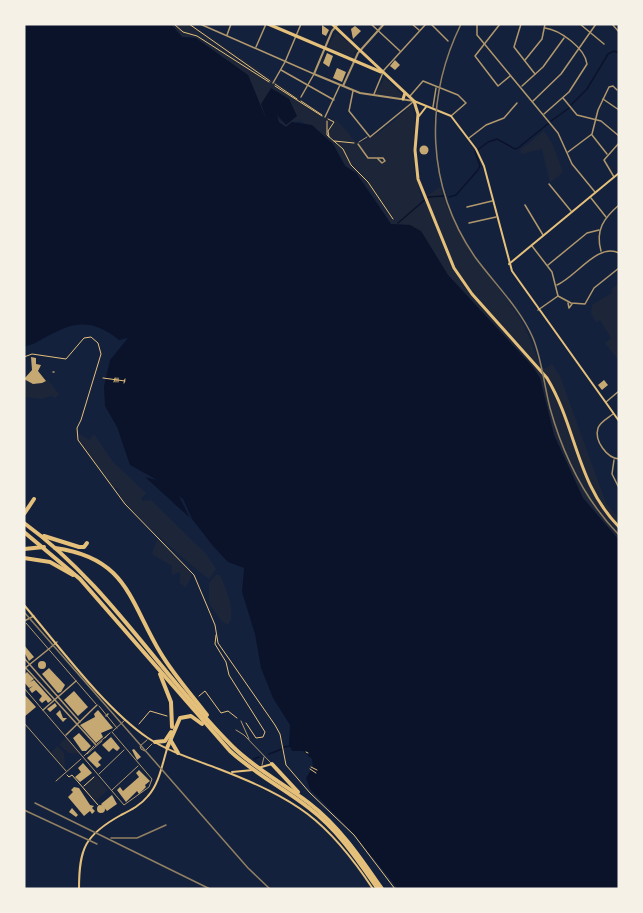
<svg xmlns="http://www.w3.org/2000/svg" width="643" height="913" font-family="'Varela Round',sans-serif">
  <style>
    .green { fill: #1d2539 }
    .water { fill: #0b132b }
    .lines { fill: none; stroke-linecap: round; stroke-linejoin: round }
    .stream { stroke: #0b132b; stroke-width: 1.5 }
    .building { fill: #c6a872 }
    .path { stroke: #e5c07b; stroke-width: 1 }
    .service { stroke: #b1986c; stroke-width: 1 }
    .pedestrian { stroke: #b1986c; stroke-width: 1.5 }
    .minor { stroke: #b1986c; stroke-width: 1.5 }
    .tertiary { stroke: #b1986c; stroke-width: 2 }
    .secondary { stroke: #e5c07b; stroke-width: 2 }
    .primary { stroke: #e5c07b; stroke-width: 3 }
    .motorway { stroke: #e5c07b; stroke-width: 4 }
    .rail { stroke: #918062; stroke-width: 1.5 }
  </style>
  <rect width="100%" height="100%" fill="#14213d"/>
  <g class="green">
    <path d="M171,24H191L332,120H337L356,142C371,144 400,115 412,105L415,116L414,168L422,199L440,187C459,246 490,271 521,320C530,336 534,355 544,369L552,364L560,376L606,503L619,518V540L583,498L554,435L540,378L529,363L448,275L424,236L410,225L391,224L370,191L356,173L346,166L333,144L301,121L292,122L286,127L279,122L277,115L280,121L288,123L289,99L267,121L248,75L193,37H182Z"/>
    <path d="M336,32L357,50L353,58L328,47Z"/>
    <path d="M385,78L402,95L404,98L374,94Z"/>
    <path d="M544,131L552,143L563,172L550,183L542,149L521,154L520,150Z"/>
    <path d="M619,283V361L605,343L611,338L600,320L596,322L591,313L592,305L612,293L611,290Z"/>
    <path d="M24,379L36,384L48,380L59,394L55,398L52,396L41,399L24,397Z"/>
    <path d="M77,433L90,440L94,434L113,462L146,493L141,499L143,501L151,500L155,504L206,554L216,569L209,579C196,570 124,507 120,495C119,493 119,490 118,488L115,489L82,445Z"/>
    <path d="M158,537L192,575L186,587L180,583V572L172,575V566L152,554Z"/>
    <path d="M216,575H220C226,588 237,614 228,625L221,621L209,603V583Z"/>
    <path d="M65,738L67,739L80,754L69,753L59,745Z"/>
    <path d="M57,746L64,753L65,768L51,753Z"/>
    <path d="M96,776L108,790L96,801L83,788Z"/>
  </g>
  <path class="water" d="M24,24H171L182,37L196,38L248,75L267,121L261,104L270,90L271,88L289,99L297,116L286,125L277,115L279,122L286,127L292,122L312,125L333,144L345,166L356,173L391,224L410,225L421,231L448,275L533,367L540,378L554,435L583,498L619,540V889H398L354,834L310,789L306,778L313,767L312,759L303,751H292L289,745L290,725L273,698L261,668L255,634L242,592L244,568L228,562L213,546L192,519L183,499L179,496L190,518L145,477L157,480L130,465L117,427L105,406L104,386L110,360L128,338L119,340C87,315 69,324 37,342C32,345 29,344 24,348Z"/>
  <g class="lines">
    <g class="stream">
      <path d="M571,105L587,89L608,54L614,51L619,53"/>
      <path d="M551,121L569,108"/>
      <path d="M449,197L456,195L478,170L480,166L475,152L488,142L497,139L515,149L518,148L549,123"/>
      <path d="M398,223L428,197L444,196"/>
      <path d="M284,747L291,746"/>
      <path d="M269,754L282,749"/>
      <path d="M254,759L259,757"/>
    </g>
  </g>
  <g class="building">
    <path d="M322,25L329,30L326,36L322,34Z"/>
    <path d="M355,26L361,31L353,39L351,29Z"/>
    <path d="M327,53L333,56L329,67L323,63Z"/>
    <path d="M395,60L400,65L395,70L390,66Z"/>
    <path d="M337,68L346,72L342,82L333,78Z"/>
    <circle cx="424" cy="150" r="4.5"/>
    <path d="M31,357L36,358V364L41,365L38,371L46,381L42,383L33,384L24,379L32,370Z"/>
    <path d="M604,380L608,385L602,390L598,385Z"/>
    <path d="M24,645L34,657L29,661L24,652Z"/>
    <circle cx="42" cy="665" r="4"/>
    <path d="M49,668L65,685L61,692L58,693L42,674Z"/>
    <path d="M27,672L34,679L30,682L34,680L52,700L48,703L46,700L42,703L39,700L42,696L36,690L32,693L29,689L33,686L29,688L24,682V675Z"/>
    <path d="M74,691L88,707L78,716L64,700Z"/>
    <path d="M24,694L36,707L24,717Z"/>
    <path d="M55,703L57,706L50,712L47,709Z"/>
    <path d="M60,710L63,718H67L63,722L56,714Z"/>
    <path d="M98,710L113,728L101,733L103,737L96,743L80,725L95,717L94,714Z"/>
    <path d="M79,733L91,746L86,751H82L73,738Z"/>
    <path d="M111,737L120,748L117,751L113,748L109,752L102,745Z"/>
    <path d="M134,749L141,757L137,760L132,750Z"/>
    <path d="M95,751L102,758L98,762L101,765L97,768L87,758Z"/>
    <path d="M83,763L92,773L80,782L75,777L81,772L78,768Z"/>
    <path d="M139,770L150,781L145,785L146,787L139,794L137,791L126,802L117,790L120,787L123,791L139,777L136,773Z"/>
    <path d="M74,787L79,788L90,805L94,806L92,808L95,811L92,814L90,811L84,816L68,797L73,792L71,790Z"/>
    <path d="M112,795L117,804L107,811L101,804Z"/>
    <circle cx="101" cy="809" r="4"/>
    <path d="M72,808L78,815L76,817L69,812Z"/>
  </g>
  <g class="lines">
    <g class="path">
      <path d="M174,24L183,32L197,36L269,82"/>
      <path d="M189,24L270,81"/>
      <path d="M275,84L297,99"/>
      <path d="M275,86L322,116"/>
      <path d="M301,101L322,115"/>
      <path d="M328,119L334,122L328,131L329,137"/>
      <path d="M327,121V135L343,149L351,165L368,182L393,219"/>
      <path d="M334,141L354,143"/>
      <path d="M24,357L32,354L66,359L84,338L91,337L98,343L101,354L81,420L77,428L78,440L125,504L194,575L215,625L218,643L275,725L280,734L286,765L310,793L354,835L395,889"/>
      <path d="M103,378L125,381"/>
      <path d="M114,382L115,378"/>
      <path d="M116,382V378"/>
      <path d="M118,382V378"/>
      <path d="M124,383L125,379"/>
      <path d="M216,635L215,644L226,662L229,675L265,732L263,737L256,738L246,723"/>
      <path d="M199,696L205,691L221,713L228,711L237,718"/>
      <path d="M139,724L150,711L167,716"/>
      <path d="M306,752L308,753"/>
      <path d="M311,767L317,770"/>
      <path d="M310,769L316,773"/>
      <path d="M67,775L69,777L72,775L98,805"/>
      <path d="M84,786L94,777"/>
    </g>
    <g class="service">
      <path d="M359,142L367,137"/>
      <path d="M26,623L96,704"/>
      <path d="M24,688L124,805L149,787L152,779L112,732"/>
      <path d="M99,706L117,728"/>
      <path d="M241,721L249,739"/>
      <path d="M24,723L66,771"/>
      <path d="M236,730L244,735L271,763"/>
      <path d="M113,731L125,720"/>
      <path d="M105,738L110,733"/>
      <path d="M147,740L140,746L141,749L145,751L152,744"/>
      <path d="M97,744L110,733"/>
      <path d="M87,754L102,741"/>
      <path d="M84,756L94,746"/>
      <path d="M262,765L264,757"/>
      <path d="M99,774L124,750"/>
      <path d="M56,781L81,759"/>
      <path d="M112,790L138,766"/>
    </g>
    <g class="pedestrian">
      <path d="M358,144L368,158H383L385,161L382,163L378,159"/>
      <path d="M53,372H54"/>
      <path d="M24,621L34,616"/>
      <path d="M51,647L57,642"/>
      <path d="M24,658L80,722"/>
      <path d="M24,666L96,745"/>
      <path d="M24,669L50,648"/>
      <path d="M43,710L76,681"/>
      <path d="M106,716L108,714"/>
      <path d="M66,735L97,705"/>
    </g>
    <g class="minor">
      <path d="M200,24L314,74L301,97"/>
      <path d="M371,24L400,51"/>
      <path d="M412,24L419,30"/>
      <path d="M431,24L448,41"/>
      <path d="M477,24V35L558,133L572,164L595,192"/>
      <path d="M500,24L475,56L498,86L510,76"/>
      <path d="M521,24L514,47L535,74"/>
      <path d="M580,24L604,44"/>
      <path d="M612,24L619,32"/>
      <path d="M227,35L231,24"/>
      <path d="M256,47L266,24"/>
      <path d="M525,60L542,39L545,24"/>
      <path d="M281,70L334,100"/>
      <path d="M273,83L285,62L301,24"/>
      <path d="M522,86L543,67L564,38"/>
      <path d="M353,91L349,111L370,137L413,102"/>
      <path d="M374,94L384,70L426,24"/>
      <path d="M410,96L423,81L458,95L466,103L451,116"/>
      <path d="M563,98L577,115L601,121L619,136"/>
      <path d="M603,99L619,110"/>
      <path d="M533,101L561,74L596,24"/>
      <path d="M433,107L436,88"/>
      <path d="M544,114L569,92L587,64C585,48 560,30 545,28"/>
      <path d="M325,117L340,85"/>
      <path d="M592,135L607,154"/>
      <path d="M469,138L486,125L504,118L517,103"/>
      <path d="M568,152L592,134L598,110L609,87L613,86L617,90"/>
      <path d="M614,177L604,160L619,143"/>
      <path d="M549,184L571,211"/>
      <path d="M591,198L606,217"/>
      <path d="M525,205L543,235"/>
      <path d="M467,207L492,201"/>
      <path d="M469,223L496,217"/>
      <path d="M532,246L552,272L558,296"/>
      <path d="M601,251C595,230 604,218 619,205"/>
      <path d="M548,265L587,233L599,230"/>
      <path d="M557,285C576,277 598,242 619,253"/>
      <path d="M568,303L569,308L572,304"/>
      <path d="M538,310L558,296L571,303L585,304L594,288L619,268"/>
      <path d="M606,402L619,391"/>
      <path d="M613,414C608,418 600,422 598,428C594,441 607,458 619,459"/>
      <path d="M614,460L612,474L619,488"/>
    </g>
    <g class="tertiary">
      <path d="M338,24L332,31L314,74L360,93L414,101"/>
      <path d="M343,86L358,53L384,24"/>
    </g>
    <g class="secondary">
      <path d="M414,101L451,116L476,149L484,166L512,271L619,421"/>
      <path d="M419,116L426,107"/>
      <path d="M509,264L619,173"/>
      <path d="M24,605C58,645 105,709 148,738C169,752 196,760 219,769C296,799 327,819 373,889"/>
      <path d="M258,768L272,764"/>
      <path d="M232,772L253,770"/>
      <path d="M79,889C79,848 85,835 121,815C131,810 141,805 148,796C159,784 162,765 167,749"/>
    </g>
    <g class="primary">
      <path d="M268,24L381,72"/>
      <path d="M332,24L414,101L418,114L415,150L418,179L454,268L472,294L547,378C577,428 576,483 619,527"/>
      <path d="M403,99L405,93"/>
    </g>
    <g class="motorway">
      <path d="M24,514L34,499"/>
      <path d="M24,523C107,583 161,675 232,746C255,769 283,783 309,803C339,826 360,857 382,889"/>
      <path d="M24,532L80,579L230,751C254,773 283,788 309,808C338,830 357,859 378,889"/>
      <path d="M44,536L79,547H84L87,543"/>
      <path d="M55,548C127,558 129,600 160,652C173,674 191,694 207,715"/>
      <path d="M24,549L44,547"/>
      <path d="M24,558L50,562L73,575"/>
      <path d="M160,674L171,702L172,727"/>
      <path d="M171,741L178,753"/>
      <path d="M155,742L165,741L171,732"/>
      <path d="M167,748L180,718L191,716L202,724"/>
      <path d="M272,764L298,792"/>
    </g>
    <g class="rail">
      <path d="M461,24C424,100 426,186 475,257C494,283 520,308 533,338C542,360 544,385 550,408C563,455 585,500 619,535"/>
      <path d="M24,612L248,868L270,889"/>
      <path d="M35,803L210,889"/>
      <path d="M24,810L97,844"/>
      <path d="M111,838H137L166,825"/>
    </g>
  </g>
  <rect width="643" height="913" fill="none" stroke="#f6f1e7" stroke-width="51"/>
</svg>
